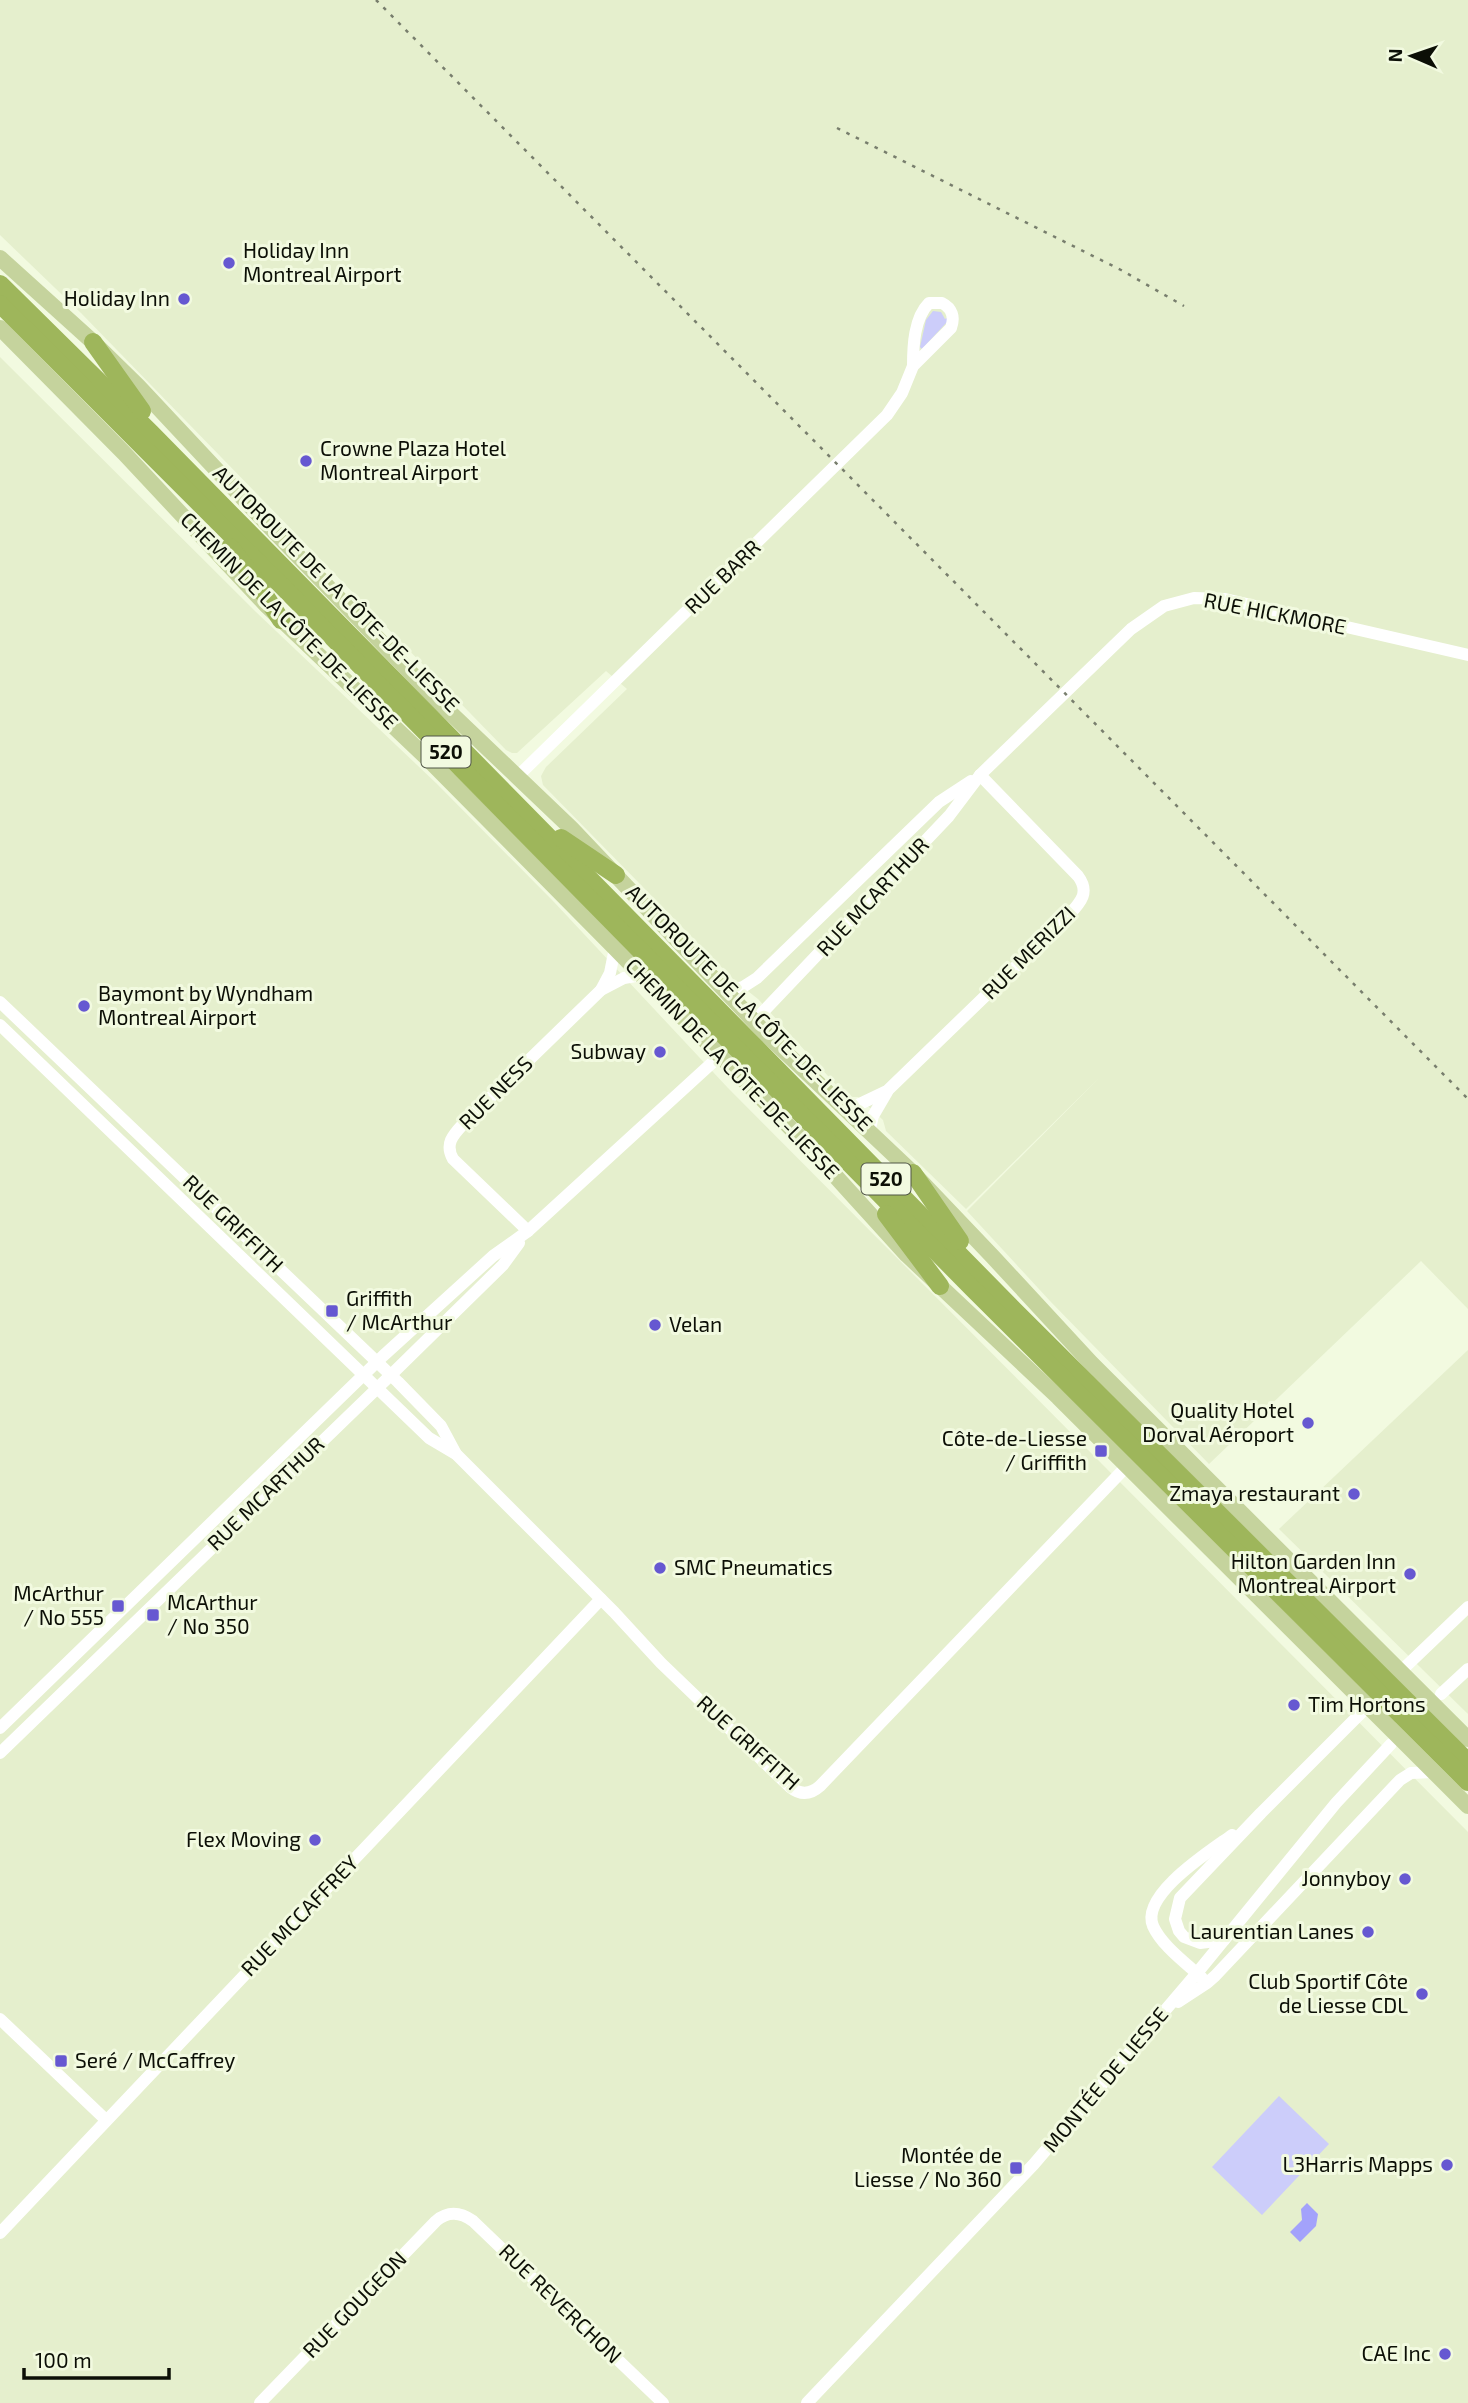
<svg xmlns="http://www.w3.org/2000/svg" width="1468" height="2403" font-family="'Exo 2',sans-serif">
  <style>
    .built { fill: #e5efcd }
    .green { fill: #cccdfa }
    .water { fill: #a3a2fb }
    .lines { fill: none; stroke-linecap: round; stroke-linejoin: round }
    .minor { stroke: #fff; stroke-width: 12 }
    .major { stroke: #c5d39d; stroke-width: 16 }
    .highway { stroke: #9eb65b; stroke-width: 18 }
    .rail { stroke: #787e6d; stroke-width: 2.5; stroke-dasharray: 3.5 7; stroke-linecap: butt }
    .poi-dot { fill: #6658d1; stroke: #f2fae0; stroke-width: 2.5 }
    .labels { text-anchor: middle; stroke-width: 6; stroke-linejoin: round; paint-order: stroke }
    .shield { fill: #f2fae0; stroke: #515647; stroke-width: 2 }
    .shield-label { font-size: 19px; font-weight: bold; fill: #0c0f06 }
    .poi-label { font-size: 21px; fill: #0c0f06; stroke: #f2fae0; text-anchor: end }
    .street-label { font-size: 21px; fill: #0c0f06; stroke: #f2fae0 }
  </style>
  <rect width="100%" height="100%" fill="#f2fae0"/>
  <g class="built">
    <path d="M0,0H1468V1309L1421,1261L1209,1464L1050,1301L967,1211L1099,1078L966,1209L886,1131L883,1120L858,1097H852L838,1087L758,999L735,981L543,785L541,776L546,767L627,689L606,671L517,753H512L506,750L81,313L0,235Z"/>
    <path d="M0,357L256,612L436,783L554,902L728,1088L1468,1832V2403H0Z"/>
    <path d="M1468,1350V1714L1279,1529Z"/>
  </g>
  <g class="green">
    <path d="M933,311L941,312L945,319L947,318V322L922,349L920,347L926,320Z"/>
    <path d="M1279,2096L1329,2144L1262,2215L1212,2167Z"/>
  </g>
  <path class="water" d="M1307,2203L1318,2214L1316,2226L1300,2242L1290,2232L1302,2220L1301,2209Z"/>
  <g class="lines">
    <g class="minor">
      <path d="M517,777L887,415L902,393L913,366L951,328C955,317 952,308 942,303H929C914,318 913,346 913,366"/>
      <path d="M601,990L610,973L615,948"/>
      <path d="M726,993L743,987L757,978L939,802L971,781"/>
      <path d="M0,1002L398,1382L441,1426L456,1454"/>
      <path d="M761,1014L949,816L980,775L1131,629L1164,606L1194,598L1225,599L1468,655"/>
      <path d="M0,1025L429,1438L456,1454L614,1612L661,1663L790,1787C800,1795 810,1795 820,1786L1127,1466"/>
      <path d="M845,1111L887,1091L1069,915C1081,902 1090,892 1078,876L980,775"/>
      <path d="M869,1133L873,1116L887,1092"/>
      <path d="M528,1231L453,1159C444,1143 454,1134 465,1122L601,990L624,978L641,975"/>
      <path d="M1401,1671L1468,1607"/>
      <path d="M1441,1694L1468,1669"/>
      <path d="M0,1728L383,1356L493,1256L528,1231L713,1062"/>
      <path d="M0,1753L396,1370L503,1265L519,1243"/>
      <path d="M1224,1940L1200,1943L1184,1937L1179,1931L1175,1919L1180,1898L1261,1813L1368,1706"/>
      <path d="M1202,1978C1186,1963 1162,1946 1153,1926C1140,1895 1210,1851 1232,1835"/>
      <path d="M1178,2002L1207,1983L1215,1976L1400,1780L1411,1773L1433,1772"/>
      <path d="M0,2019L106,2120"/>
      <path d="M0,2233L601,1599"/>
      <path d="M260,2403L436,2221C448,2211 460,2212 473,2221L663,2403"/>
      <path d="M807,2403L1034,2164L1197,1973L1336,1803L1391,1744"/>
    </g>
    <g class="major">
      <path d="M0,258L93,342L138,386L270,527L440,703L571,828L769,1037L913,1173L993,1257L1091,1363L1468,1739"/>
      <path d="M0,328L124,453L267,606L430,761L615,948L809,1147L907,1255L1058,1397L1468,1806"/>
    </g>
    <g class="highway">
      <path d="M0,284L151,433L1014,1310L1468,1762"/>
      <path d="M0,304L268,572L973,1289L1468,1782"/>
      <path d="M93,342L142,411"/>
      <path d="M230,547L251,574L281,620"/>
      <path d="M561,838L616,875"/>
      <path d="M913,1173L960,1241"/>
      <path d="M886,1214L940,1286"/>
    </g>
    <g class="rail">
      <path d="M376,0L1468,1099"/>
      <path d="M837,128L1121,270L1184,306"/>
    </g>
  </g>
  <g class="poi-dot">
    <circle cx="229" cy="263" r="7"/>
    <circle cx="184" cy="299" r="7"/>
    <circle cx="306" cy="461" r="7"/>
    <circle cx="84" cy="1006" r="7"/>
    <circle cx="660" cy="1052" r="7"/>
    <rect x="325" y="1304" width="14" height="14" rx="3.5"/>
    <circle cx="655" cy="1325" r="7"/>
    <circle cx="1308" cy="1423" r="7"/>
    <rect x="1094" y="1444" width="14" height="14" rx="3.5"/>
    <circle cx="1354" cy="1494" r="7"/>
    <circle cx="660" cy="1568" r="7"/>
    <circle cx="1410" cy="1574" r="7"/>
    <rect x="111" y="1599" width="14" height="14" rx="3.5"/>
    <rect x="146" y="1608" width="14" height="14" rx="3.5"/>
    <circle cx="1294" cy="1705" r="7"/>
    <circle cx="315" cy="1840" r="7"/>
    <circle cx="1405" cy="1879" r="7"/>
    <circle cx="1368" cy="1932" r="7"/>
    <circle cx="1422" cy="1994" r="7"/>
    <rect x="54" y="2054" width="14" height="14" rx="3.5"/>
    <circle cx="1447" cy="2165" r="7"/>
    <rect x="1009" y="2161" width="14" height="14" rx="3.5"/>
    <circle cx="1445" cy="2354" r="7"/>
  </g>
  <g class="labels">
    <g class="shield">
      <rect x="421.5" y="736.5" width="49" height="31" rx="5"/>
      <rect x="861.5" y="1163.5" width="49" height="31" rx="5"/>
    </g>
    <g class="shield-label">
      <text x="446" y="759">520</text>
      <text x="886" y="1186">520</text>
    </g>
    <g class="poi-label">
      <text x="243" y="258" text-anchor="start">Holiday Inn<tspan x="243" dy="24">Montreal Airport</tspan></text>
      <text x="170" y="306">Holiday Inn</text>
      <text x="320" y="456" text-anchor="start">Crowne Plaza Hotel<tspan x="320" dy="24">Montreal Airport</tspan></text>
      <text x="98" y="1001" text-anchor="start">Baymont by Wyndham<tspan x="98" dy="24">Montreal Airport</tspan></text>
      <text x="646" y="1059">Subway</text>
      <text x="346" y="1306" text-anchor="start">Griffith<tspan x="346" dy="24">/ McArthur</tspan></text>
      <text x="669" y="1332" text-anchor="start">Velan</text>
      <text x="1294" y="1418">Quality Hotel<tspan x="1294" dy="24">Dorval Aéroport</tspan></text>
      <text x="1087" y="1446">Côte-de-Liesse<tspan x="1087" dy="24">/ Griffith</tspan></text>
      <text x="1340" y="1501">Zmaya restaurant</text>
      <text x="1396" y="1569">Hilton Garden Inn<tspan x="1396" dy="24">Montreal Airport</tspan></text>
      <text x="674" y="1575" text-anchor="start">SMC Pneumatics</text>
      <text x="104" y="1601">McArthur<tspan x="104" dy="24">/ No 555</tspan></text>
      <text x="167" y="1610" text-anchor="start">McArthur<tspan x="167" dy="24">/ No 350</tspan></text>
      <text x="1308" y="1712" text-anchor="start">Tim Hortons</text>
      <text x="301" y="1847">Flex Moving</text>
      <text x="1391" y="1886">Jonnyboy</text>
      <text x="1354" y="1939">Laurentian Lanes</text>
      <text x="1408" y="1989">Club Sportif Côte<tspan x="1408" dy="24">de Liesse CDL</tspan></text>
      <text x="75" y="2068" text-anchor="start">Seré / McCaffrey</text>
      <text x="1002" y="2163">Montée de<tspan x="1002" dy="24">Liesse / No 360</tspan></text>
      <text x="1433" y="2172">L3Harris Mapps</text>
      <text x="1431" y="2361">CAE Inc</text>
    </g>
    <g class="street-label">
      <text transform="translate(723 577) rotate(-44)" y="7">RUE BARR</text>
      <text transform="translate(336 589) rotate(45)" y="7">AUTOROUTE DE LA CÔTE-DE-LIESSE</text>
      <text transform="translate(1275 614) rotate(11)" y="7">RUE HICKMORE</text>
      <text transform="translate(289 621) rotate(45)" y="7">CHEMIN DE LA CÔTE-DE-LIESSE</text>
      <text transform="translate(873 897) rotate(-47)" y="7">RUE MCARTHUR</text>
      <text transform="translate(1029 953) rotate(-45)" y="7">RUE MERIZZI</text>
      <text transform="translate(749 1008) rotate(45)" y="7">AUTOROUTE DE LA CÔTE-DE-LIESSE</text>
      <text transform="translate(732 1069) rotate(46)" y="7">CHEMIN DE LA CÔTE-DE-LIESSE</text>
      <text transform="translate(496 1093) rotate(-45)" y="7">RUE NESS</text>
      <text transform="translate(233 1224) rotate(44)" y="7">RUE GRIFFITH</text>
      <text transform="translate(266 1494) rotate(-44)" y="7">RUE MCARTHUR</text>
      <text transform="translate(748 1743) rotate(42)" y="7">RUE GRIFFITH</text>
      <text transform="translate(300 1916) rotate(-46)" y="7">RUE MCCAFFREY</text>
      <text transform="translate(1106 2080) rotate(-50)" y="7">MONTÉE DE LIESSE</text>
      <text transform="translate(560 2304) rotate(44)" y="7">RUE REVERCHON</text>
      <text transform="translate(355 2305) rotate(-46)" y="7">RUE GOUGEON</text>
    </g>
  </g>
  <g transform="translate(1412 56) rotate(272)" stroke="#f2fae0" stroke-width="5" paint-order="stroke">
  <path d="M0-5L12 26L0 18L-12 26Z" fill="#0c0f06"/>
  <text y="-10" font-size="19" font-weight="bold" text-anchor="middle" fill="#0c0f06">N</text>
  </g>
  <path d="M24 2368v10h145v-10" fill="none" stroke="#0c0f06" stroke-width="3.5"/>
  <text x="35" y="2368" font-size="21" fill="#0c0f06" stroke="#f2fae0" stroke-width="5" paint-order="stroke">100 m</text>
</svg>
